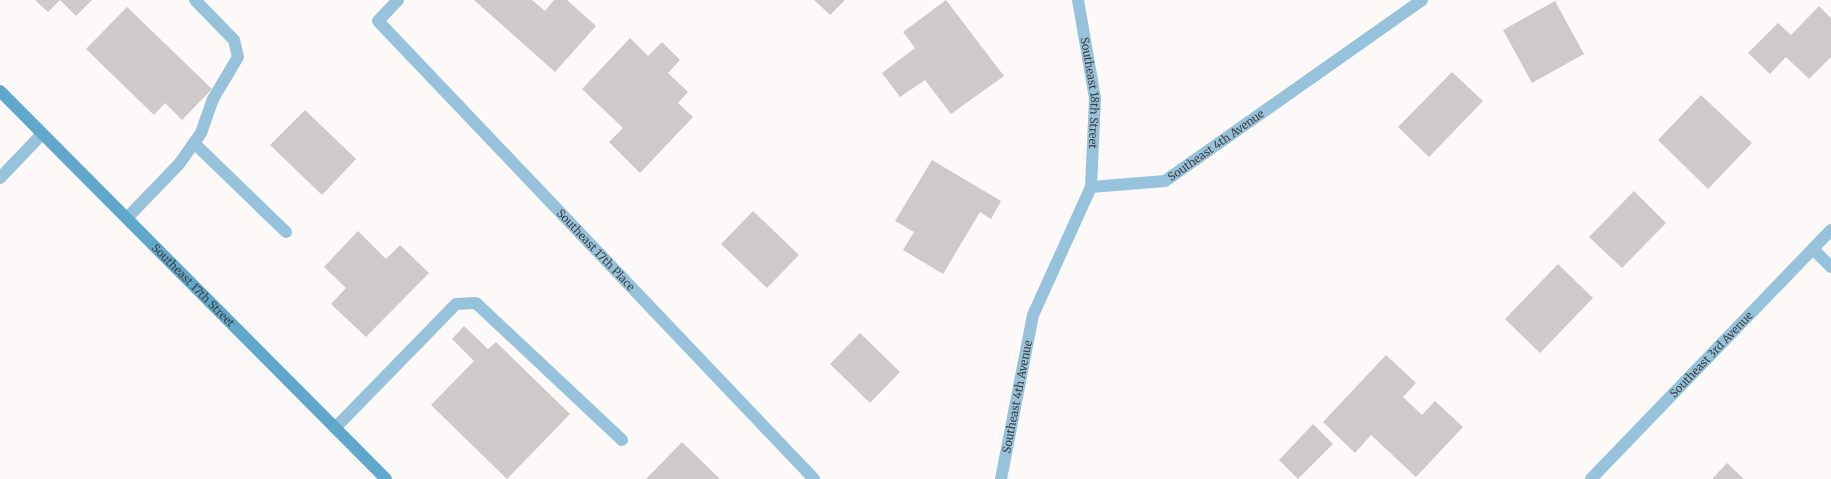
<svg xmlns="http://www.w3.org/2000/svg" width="1831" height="479" font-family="Merriweather,serif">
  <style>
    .building { fill: #cecac9 }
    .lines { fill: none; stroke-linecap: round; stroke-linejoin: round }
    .service { stroke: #96c3db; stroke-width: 12 }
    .minor { stroke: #96c3db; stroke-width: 12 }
    .tertiary { stroke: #96c3db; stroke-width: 12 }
    .secondary { stroke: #60a8cb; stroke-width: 12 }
    .labels { text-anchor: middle; stroke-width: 3.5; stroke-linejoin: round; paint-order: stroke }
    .street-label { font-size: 11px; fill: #3e3d3c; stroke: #fff }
  </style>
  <rect width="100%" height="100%" fill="#fdf9f8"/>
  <g class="building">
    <path d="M35,0H92L76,16L60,0L48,12Z"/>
    <path d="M474,0H532L545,11L554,0H567L596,26L555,72Z"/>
    <path d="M814,0H845L830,15Z"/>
    <path d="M946,0L1004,76L951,114L925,80L900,97L882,73L915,48L903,32Z"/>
    <path d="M1555,1L1584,54L1532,83L1503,30Z"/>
    <path d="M1819,6L1831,18V57L1809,79L1786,57L1770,74L1748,53L1778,23L1791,35Z"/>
    <path d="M127,7L212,89L182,120L165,103L154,115L86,49Z"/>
    <path d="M630,38L648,56L662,42L680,60L668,73L688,92L678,103L693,117L640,173L609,142L623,128L582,89Z"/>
    <path d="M1452,72L1483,101L1429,157L1398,127Z"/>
    <path d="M1701,95L1752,143L1708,189L1658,140Z"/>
    <path d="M305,110L356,159L322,195L270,145Z"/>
    <path d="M932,160L1001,201L991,219L980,212L943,274L903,250L914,232L895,221Z"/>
    <path d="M1634,191L1666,223L1622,268L1589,237Z"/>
    <path d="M753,211L799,255L767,288L721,244Z"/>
    <path d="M358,231L386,259L400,245L429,273L366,337L331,304L346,288L324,267Z"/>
    <path d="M1558,264L1593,298L1540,353L1505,319Z"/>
    <path d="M464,326L488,349L496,342L570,414L507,479L431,405L474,361L452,339Z"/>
    <path d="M860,333L900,372L870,403L830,364Z"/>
    <path d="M1386,355L1416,383L1403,397L1422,415L1435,401L1463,427L1416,477L1371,435L1355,453L1323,422Z"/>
    <path d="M1313,424L1333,444L1298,479L1279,460Z"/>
    <path d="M682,442L720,479H646Z"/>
    <path d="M1727,463L1744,479H1712Z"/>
  </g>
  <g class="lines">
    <g class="service">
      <path d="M194,143L286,232"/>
      <path d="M0,178L42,134"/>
      <path d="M127,218L179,164L201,133L213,99L238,57L234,40L195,0"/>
      <path d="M335,428L456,304L476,303L622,440"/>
    </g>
    <g class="minor">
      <path id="s1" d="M398,0L378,21L814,479"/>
      <path id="s2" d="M1078,0L1095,98L1091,187"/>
      <path d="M1813,249L1831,267"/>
      <path id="s3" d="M1001,479L1033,315L1091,187L1165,181L1422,0"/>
    </g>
    <path class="tertiary" id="s4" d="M1591,479L1831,230"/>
    <path class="secondary" id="s5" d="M0,91L386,479"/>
  </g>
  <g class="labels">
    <g class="street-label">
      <text dy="4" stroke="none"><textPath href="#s2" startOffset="94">Southeast 18th Street</textPath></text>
      <text dy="4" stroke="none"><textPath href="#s3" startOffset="444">Southeast 4th Avenue</textPath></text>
      <text dy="4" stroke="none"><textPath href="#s1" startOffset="345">Southeast 17th Place</textPath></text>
      <text dy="4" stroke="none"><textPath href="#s5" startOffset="274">Southeast 17th Street</textPath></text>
      <text dy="4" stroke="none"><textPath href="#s4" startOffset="173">Southeast 3rd Avenue</textPath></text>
      <text dy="4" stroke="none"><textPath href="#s3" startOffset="84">Southeast 4th Avenue</textPath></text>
    </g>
  </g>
</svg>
